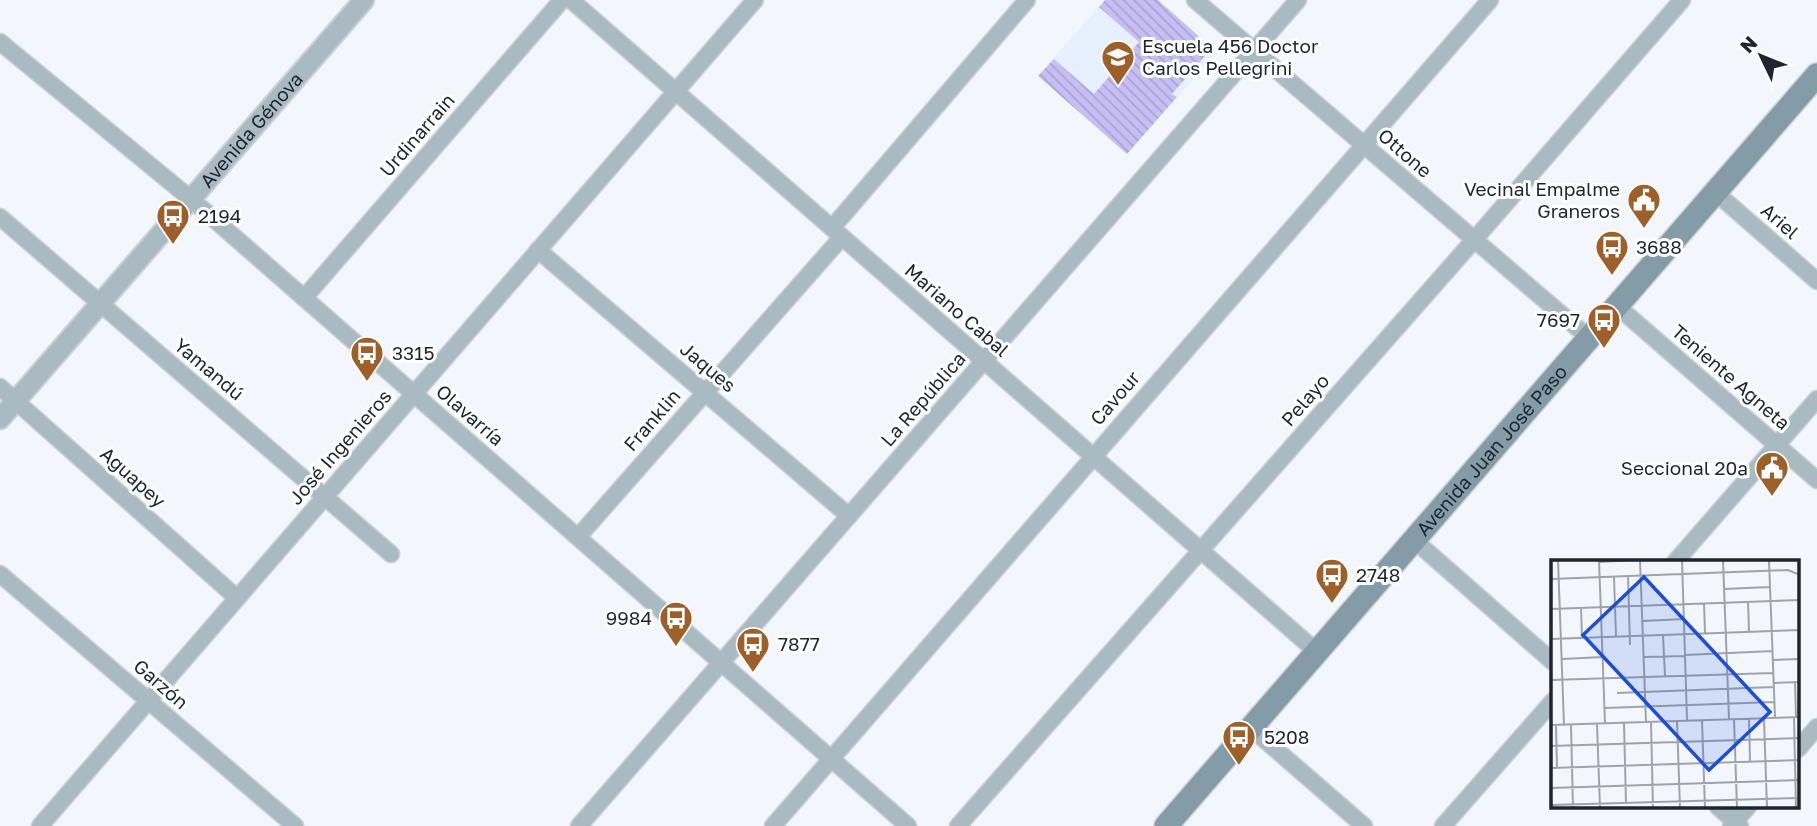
<svg xmlns="http://www.w3.org/2000/svg" width="1817" height="826" font-family="'Golos Text',sans-serif">
  <style>
    .built { fill: #e6f0ff }
    .building { fill: url(#building-back-hatch) }
    .lines { fill: none; stroke-linecap: round; stroke-linejoin: round }
    .minor-casing { stroke: #cdd1d8; stroke-width: 19 }
    .tertiary-casing { stroke: #cdd1d8; stroke-width: 23 }
    .secondary-casing { stroke: #cdd1d8; stroke-width: 26 }
    .minor { stroke: #aabac2; stroke-width: 16 }
    .tertiary { stroke: #aabac2; stroke-width: 19 }
    .secondary { stroke: #849ca8; stroke-width: 23 }
    .labels { text-anchor: middle; stroke-width: 6; stroke-linejoin: round; paint-order: stroke }
    .poi-label { font-size: 19px; fill: #1e2531; stroke: #fff; text-anchor: start }
    .street-label { font-size: 19px; fill: #1e2531; stroke: #fff }
    .inset-road { fill: none; stroke: #9ea3ab; stroke-width: 2 }
    .view { fill: #1d4ed8; fill-opacity: 0.15; stroke: #1d4ed8; stroke-width: 3.5 }
    .inset-edge { fill: none; stroke: #1e2531; stroke-width: 3.5 }
  </style>
  <defs>
    <pattern id="building-back-hatch" width="6" height="6" patternUnits="userSpaceOnUse" patternTransform="scale(1.75)"><rect width="6" height="6" fill="#c7bef4"/><path d="M-1 5l2 2M0 0l6 6M5-1l2 2" fill="none" stroke="#aaa3d2"/></pattern>
  </defs>
  <rect width="100%" height="100%" fill="#f3f7fd"/>
  <path class="built" d="M1105,0H1158L1217,52L1127,154L1038,76Z"/>
  <path class="building" d="M1105,0H1158L1212,48L1172,94L1177,97L1127,154L1038,76L1054,59L1094,94L1139,42L1099,7Z"/>
  <g class="lines">
    <defs>
      <g id="minor">
        <path d="M571,0L1317,652"/>
        <path d="M1195,0L1589,338"/>
        <path d="M0,42L191,199L908,826"/>
        <path d="M1715,192L1817,281"/>
        <path d="M0,217L391,554"/>
        <path d="M832,228L1027,0"/>
        <path d="M538,250L849,516"/>
        <path d="M304,298L562,0"/>
        <path d="M1617,306L1817,480"/>
        <path d="M0,387L237,598"/>
        <path d="M578,537L842,237"/>
        <path d="M1414,540L1553,662"/>
        <path d="M1675,562L1817,399"/>
        <path d="M0,574L295,826"/>
        <path d="M1251,728L1364,826"/>
        <path d="M1798,749L1817,727"/>
        <path d="M1718,807L1740,826"/>
        <path d="M40,826L755,0"/>
        <path d="M579,826L1298,0"/>
        <path d="M773,826L1490,0"/>
        <path d="M958,826L1474,240L1682,0"/>
        <path d="M1443,826L1553,701"/>
        <path d="M1731,826L1748,807"/>
      </g>
      <g id="tertiary">
        <path id="s1" d="M0,419L364,0"/>
      </g>
      <g id="secondary">
        <path id="s2" d="M1166,826L1817,75"/>
      </g>
    </defs>
    <use href="#minor" class="minor-casing"/>
    <use href="#tertiary" class="tertiary-casing"/>
    <use href="#secondary" class="secondary-casing"/>
    <use href="#minor" class="minor"/>
    <use href="#tertiary" class="tertiary"/>
    <use href="#secondary" class="secondary"/>
  </g>
  <defs>
    <symbol id="school-pin" viewBox="-11 -11 22 30"><path d="M0 17L-7.5 6A9.5 9.5 0 1 1 7.5 6Z" fill="#9f5f28" stroke="#fff"/><path d="M0-5L7-2L0 1L-7-2ZM-4 1L0 2.5L4 1V4Q0 6-4 4Z" fill="#fff"/></symbol>
    <symbol id="civic-pin" viewBox="-11 -11 22 30"><path d="M0 17L-7.5 6A9.5 9.5 0 1 1 7.5 6Z" fill="#9f5f28" stroke="#fff"/><path d="M-.6-6.5H3V-4.5H.6V-3L4-1V1h2V6H-6V1h2V-1L-.6-3ZM-1.2 2.5V6h2.4V2.5Z" fill="#fff"/></symbol>
    <symbol id="bus-pin" viewBox="-11 -11 22 30"><path d="M0 17L-7.5 6A9.5 9.5 0 1 1 7.5 6Z" fill="#9f5f28" stroke="#fff"/><path d="M-5-6H5V4H4V6H2V4H-2V6H-4V4H-5ZM-3.5-4V0h7V-4ZM-3.5 1.2v1.5H-2V1.2ZM2 1.2v1.5H3.5V1.2Z" fill="#fff"/></symbol>
  </defs>
  <g fill-rule="evenodd">
    <use href="#school-pin" x="1099" y="38" width="38" height="52"/>
    <use href="#civic-pin" x="1625" y="181" width="38" height="52"/>
    <use href="#bus-pin" x="154" y="197" width="38" height="52"/>
    <use href="#bus-pin" x="1593" y="228" width="38" height="52"/>
    <use href="#bus-pin" x="1585" y="301" width="38" height="52"/>
    <use href="#bus-pin" x="348" y="334" width="38" height="52"/>
    <use href="#civic-pin" x="1753" y="449" width="38" height="52"/>
    <use href="#bus-pin" x="1313" y="556" width="38" height="52"/>
    <use href="#bus-pin" x="657" y="599" width="38" height="52"/>
    <use href="#bus-pin" x="734" y="625" width="38" height="52"/>
    <use href="#bus-pin" x="1220" y="718" width="38" height="52"/>
  </g>
  <g class="labels">
    <g class="poi-label">
      <text x="1142" y="53">Escuela 456 Doctor<tspan x="1142" dy="22">Carlos Pellegrini</tspan></text>
      <text x="1620" y="196" text-anchor="end">Vecinal Empalme<tspan x="1620" dy="22">Graneros</tspan></text>
      <text x="198" y="223">2194</text>
      <text x="1636" y="254">3688</text>
      <text x="1580" y="327" text-anchor="end">7697</text>
      <text x="392" y="360">3315</text>
      <text x="1748" y="475" text-anchor="end">Seccional 20ª</text>
      <text x="1356" y="582">2748</text>
      <text x="652" y="625" text-anchor="end">9984</text>
      <text x="778" y="651">7877</text>
      <text x="1264" y="744">5208</text>
    </g>
    <g class="street-label">
      <text dy="7" stroke="none"><textPath href="#s1" startOffset="383">Avenida Génova</textPath></text>
      <text transform="translate(417 135) rotate(-49)" y="7">Urdinarrain</text>
      <text transform="translate(1405 153) rotate(41)" y="7">Ottone</text>
      <text transform="translate(1780 221) rotate(41)" y="7">Ariel</text>
      <text transform="translate(957 310) rotate(41)" y="7">Mariano Cabal</text>
      <text transform="translate(708 367) rotate(40)" y="7">Jaques</text>
      <text transform="translate(209 369) rotate(40)" y="7">Yamandú</text>
      <text transform="translate(1731 377) rotate(41)" y="7">Teniente Agneta</text>
      <text transform="translate(1115 398) rotate(-49)" y="7">Cavour</text>
      <text transform="translate(923 399) rotate(-49)" y="7">La República</text>
      <text transform="translate(1305 400) rotate(-49)" y="7">Pelayo</text>
      <text transform="translate(470 415) rotate(41)" y="7">Olavarría</text>
      <text transform="translate(652 420) rotate(-49)" y="7">Franklin</text>
      <text transform="translate(340 447) rotate(-49)" y="7">José Ingenieros</text>
      <text dy="7" stroke="none"><textPath href="#s2" startOffset="497">Avenida Juan José Paso</textPath></text>
      <text transform="translate(133 477) rotate(42)" y="7">Aguapey</text>
      <text transform="translate(161 684) rotate(41)" y="7">Garzón</text>
    </g>
  </g>
  <g transform="translate(1551 560)">
    <rect width="248" height="248" fill="#f3f7fd"/>
    <path class="inset-road" d="M7,0L13,165M48,0L54,163M89,0L95,162M131,0L136,160M172,0L178,159M218,0L224,157M48,2L85,0M77,16L79,85M63,17L65,76M0,19L237,10L249,15M173,29L219,27M197,42L198,71M153,43L154,73M30,47L31,78M0,49L249,40M92,61L133,59M112,75L114,116M0,79L249,70M134,95L222,91M93,97L134,96M11,99L52,97M222,100L249,99M0,120L222,113M244,122L245,157M223,123L249,122M66,133L223,127M54,148L223,142M243,157L245,248M198,158L199,202M183,159L186,248M213,159L216,248M151,160L154,248M126,161L129,248M100,162L102,248M73,163L75,243M46,164L49,248M0,165L249,157M5,165L6,208M20,165L22,248M0,186L249,178M0,208L249,200M0,228L249,220M0,245L249,238"/>
    <path class="view" d="M93,17L219,152L158,210L32,75Z"/>
    <rect width="248" height="248" class="inset-edge"/>
  </g>
  <g transform="translate(1761 56) rotate(313)" stroke="#ffffff" stroke-width="5" paint-order="stroke">
  <path d="M0-5L12 26L0 18L-12 26Z" fill="#1e2531"/>
  <text y="-10" font-size="19" font-weight="bold" text-anchor="middle" fill="#1e2531">N</text>
  </g>
</svg>
